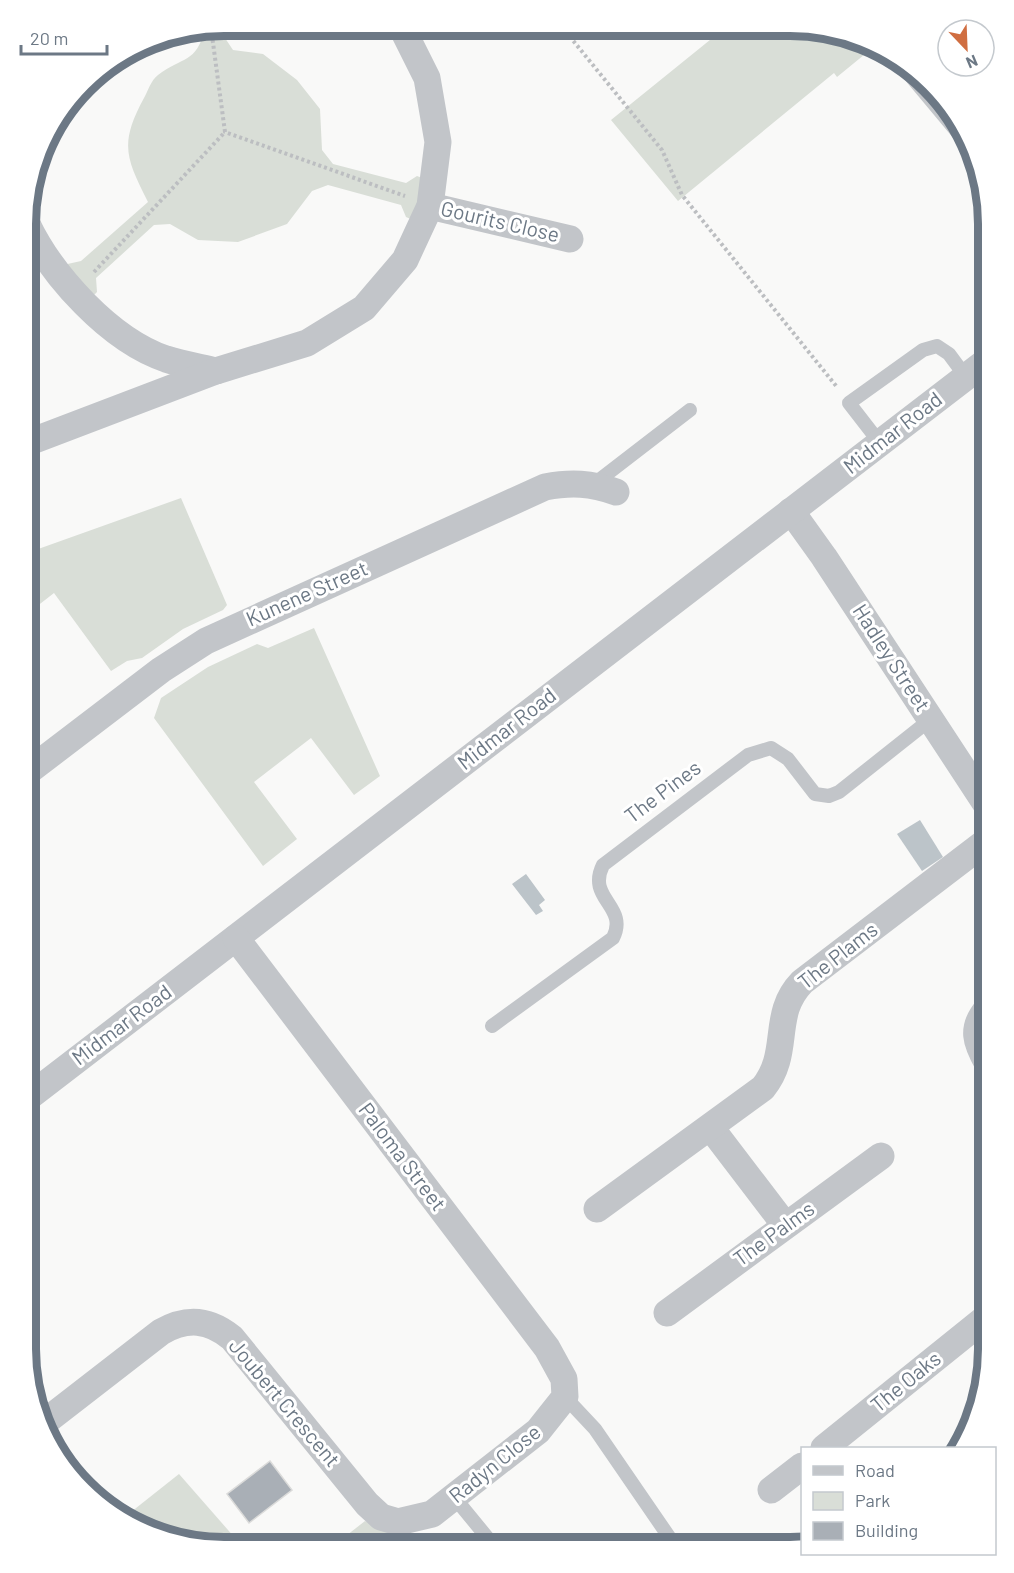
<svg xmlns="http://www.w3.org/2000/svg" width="1014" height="1573" font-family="Barlow,sans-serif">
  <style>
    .green { fill: #d9ded7 }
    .water { fill: #bcc4c9 }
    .building { fill: #a9afb6; stroke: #dbdbda; stroke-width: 1.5 }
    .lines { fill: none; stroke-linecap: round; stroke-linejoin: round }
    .path { stroke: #bcbec1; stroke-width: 4; stroke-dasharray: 3 3; stroke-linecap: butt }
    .service { stroke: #c2c5c9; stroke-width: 14 }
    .minor { stroke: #c2c5c9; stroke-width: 27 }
    .labels { text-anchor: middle; stroke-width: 6; stroke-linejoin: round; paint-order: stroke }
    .street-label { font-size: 21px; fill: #6c7885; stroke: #fff }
    .rim { fill: none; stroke: #6c7885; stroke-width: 8 }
  </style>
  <rect width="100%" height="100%" fill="#f9f9f8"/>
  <g class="green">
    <path d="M221,26L223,35L233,50L263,54L297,80L320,109L322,150L333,164L406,183L417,176L425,179L413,220L406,217L401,205L328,185L312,191L287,224L238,242L198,240L170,224L154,225L96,278L97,292L92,297L63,265L81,261L148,202C126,158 119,144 144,98C148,91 151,80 158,75C183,56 196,64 205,29Z"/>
    <path d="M726,27H816L870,50L837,77L834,73L678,201L611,120Z"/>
    <path d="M181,498L227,605L223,610L183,629L142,658L127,661L111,671L54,593L27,614V553Z"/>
    <path d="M314,628L380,776L354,795L311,738L254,782L297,839L263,866L154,718L161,698L208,667L257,644L268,648Z"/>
    <path d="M179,1474L242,1546H199L126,1516Z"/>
    <path d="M365,1521C387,1535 398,1523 418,1546H333Z"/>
  </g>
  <g class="water">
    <path d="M920,820L943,857L922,871L897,834Z"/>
    <path d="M526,874L545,900L539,905L543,911L536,915L512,884Z"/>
  </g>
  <path class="building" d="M270,1461L292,1490L249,1523L227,1494Z"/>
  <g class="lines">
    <g class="path">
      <path d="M562,27L662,150L682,195L837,387"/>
      <path d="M211,28L225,132L405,196"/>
      <path d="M94,272L225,132"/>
    </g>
    <g class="service">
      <path d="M899,62L974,152"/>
      <path d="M880,443L849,403L923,350L937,346L949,354L966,377"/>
      <path d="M594,484L690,410"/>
      <path d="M492,1026L613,938C629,906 586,899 603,865L748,755L771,748L788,759L815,794L829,796L839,792L931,719"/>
      <path d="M565,1397L595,1429L676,1547"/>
      <path d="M454,1497L495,1547"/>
    </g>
    <g class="minor">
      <path d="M430,206L570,239"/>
      <path d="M27,224C52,276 110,340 166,359C182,364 199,367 216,371"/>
      <path d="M27,443L216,371L307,343L364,308L405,260L430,206L438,142L427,78L401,26"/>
      <path d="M791,511L824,557L988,807"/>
      <path d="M26,773L161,670L206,641L545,487C571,482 591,483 616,492"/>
      <path d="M988,1064C976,1043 970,1028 988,1008"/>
      <path d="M26,1099L988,360"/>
      <path d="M711,1128L785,1225"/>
      <path d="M597,1209L763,1088C792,1052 770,1015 802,982L988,840"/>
      <path d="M667,1313L881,1156"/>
      <path d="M41,1425L161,1332C187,1317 209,1319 232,1338L367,1504L381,1517L398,1522L432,1514L538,1431L565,1397L564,1379L547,1348L236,938"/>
      <path d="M824,1448L988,1316"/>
      <path d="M771,1490L802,1466"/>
    </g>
  </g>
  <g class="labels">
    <g class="street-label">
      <text transform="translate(500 222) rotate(13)" y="7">Gourits Close</text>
      <text transform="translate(893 433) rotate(-38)" y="7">Midmar Road</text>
      <text transform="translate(307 594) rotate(-24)" y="7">Kunene Street</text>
      <text transform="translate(891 658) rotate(57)" y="7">Hadley Street</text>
      <text transform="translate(507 729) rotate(-38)" y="7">Midmar Road</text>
      <text transform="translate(663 792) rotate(-37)" y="7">The Pines</text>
      <text transform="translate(838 956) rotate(-38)" y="7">The Plams</text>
      <text transform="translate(122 1025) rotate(-37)" y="7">Midmar Road</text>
      <text transform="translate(402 1157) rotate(53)" y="7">Paloma Street</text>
      <text transform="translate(774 1234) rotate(-36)" y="7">The Palms</text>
      <text transform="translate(906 1382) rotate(-39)" y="7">The Oaks</text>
      <text transform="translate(284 1403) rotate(50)" y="7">Joubert Crescent</text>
      <text transform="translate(495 1464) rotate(-39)" y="7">Radyn Close</text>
    </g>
  </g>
  <path d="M0 0H1014V1573H0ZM224 36H790A188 188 0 0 1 978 224V1349A188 188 0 0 1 790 1537H224A188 188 0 0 1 36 1349V224A188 188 0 0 1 224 36Z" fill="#fff" fill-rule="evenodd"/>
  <path class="rim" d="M224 36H790A188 188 0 0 1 978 224V1349A188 188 0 0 1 790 1537H224A188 188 0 0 1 36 1349V224A188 188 0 0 1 224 36Z"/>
  <rect x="801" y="1447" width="195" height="108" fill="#ffffff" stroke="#c4c9ce" stroke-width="1.5"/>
  <rect x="813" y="1466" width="30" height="9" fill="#c2c5c9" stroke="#c4c9ce" stroke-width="1.5"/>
  <text x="855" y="1477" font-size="18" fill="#6c7885">Road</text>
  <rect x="813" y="1492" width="30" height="18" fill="#d9ded7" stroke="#c4c9ce" stroke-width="1.5"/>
  <text x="855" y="1507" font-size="18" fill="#6c7885">Park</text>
  <rect x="813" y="1522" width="30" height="18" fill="#a9afb6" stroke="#c4c9ce" stroke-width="1.5"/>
  <text x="855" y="1537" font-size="18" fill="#6c7885">Building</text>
  <g transform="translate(966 48) rotate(157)"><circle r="28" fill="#ffffff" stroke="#c4c9ce" stroke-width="1.5"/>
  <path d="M0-4.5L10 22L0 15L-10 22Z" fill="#d06e41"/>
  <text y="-9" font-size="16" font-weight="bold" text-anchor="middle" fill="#6c7885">N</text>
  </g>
  <path d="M21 45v9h86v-9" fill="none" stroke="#6c7885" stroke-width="3"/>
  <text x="30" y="45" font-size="18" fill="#6c7885" stroke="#ffffff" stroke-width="4.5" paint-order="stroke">20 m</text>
</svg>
